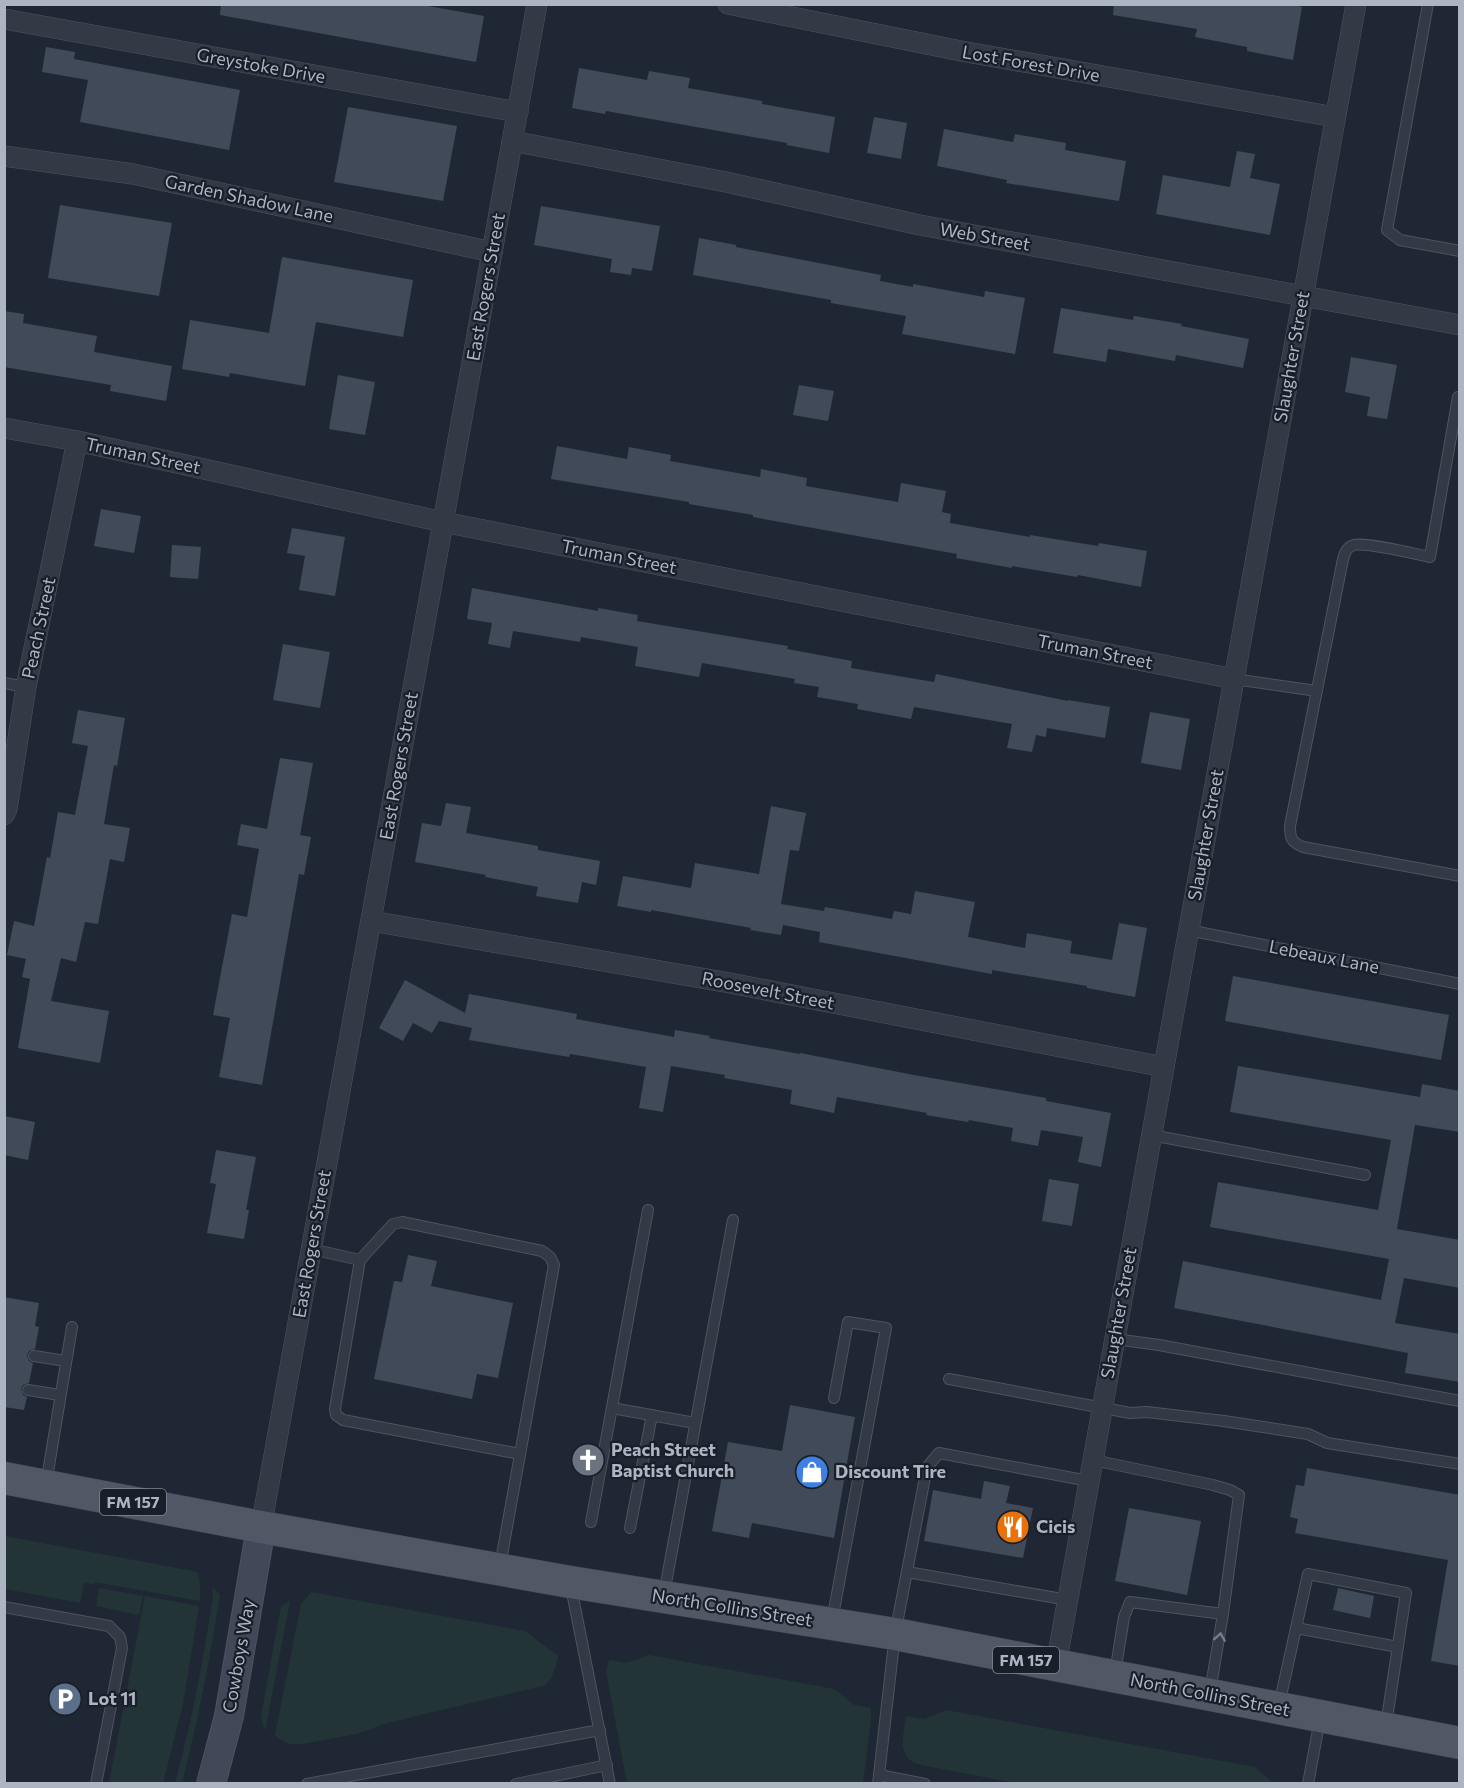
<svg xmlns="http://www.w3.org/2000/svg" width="1464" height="1788" font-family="Commissioner,sans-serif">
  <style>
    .green { fill: #223436 }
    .building { fill: #414a59 }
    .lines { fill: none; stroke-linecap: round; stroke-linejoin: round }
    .lane-casing { stroke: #4d5460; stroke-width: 12 }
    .street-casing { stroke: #4d5460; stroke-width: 21 }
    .secondary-casing { stroke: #4d5460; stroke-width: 30 }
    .primary-casing { stroke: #3c434e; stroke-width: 33 }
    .lane { stroke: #333945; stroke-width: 10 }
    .street { stroke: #333945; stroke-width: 20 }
    .secondary { stroke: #414858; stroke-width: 28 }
    .primary { stroke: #515865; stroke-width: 32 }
    .oneway { stroke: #767d8a }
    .labels { text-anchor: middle; stroke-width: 4.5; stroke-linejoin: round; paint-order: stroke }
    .shield { fill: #191f29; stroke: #818794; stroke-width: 1.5 }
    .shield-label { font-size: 16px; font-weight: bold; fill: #adb4c2 }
    .street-label { font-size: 18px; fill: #adb4c2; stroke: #191f29 }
    .poi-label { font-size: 18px; font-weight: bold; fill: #adb4c2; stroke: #191f29; text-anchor: start }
  </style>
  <rect width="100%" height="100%" fill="#202734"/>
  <g class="green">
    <path d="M5,1536L198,1572L200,1586V1601L95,1582L94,1584L84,1583L80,1603L5,1589Z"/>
    <path d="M213,1587L220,1595C210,1658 198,1721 182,1783H175C192,1722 203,1660 213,1598Z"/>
    <path d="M99,1588L143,1596L139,1615L96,1606Z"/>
    <path d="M311,1592L525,1631L558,1656C555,1668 554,1679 543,1686L387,1723L357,1734L302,1744H289L278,1738L275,1735L301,1604Z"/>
    <path d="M145,1596L199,1606L183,1704L163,1783H109Z"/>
    <path d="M290,1601L265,1731L261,1716L281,1606Z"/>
    <path d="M649,1655L834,1689L854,1705L871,1708V1719L863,1783H627L608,1682L606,1673L609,1660L626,1663Z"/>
    <path d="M946,1710L1255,1767L1273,1783H1015L916,1764C896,1754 904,1734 906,1716L924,1719Z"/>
  </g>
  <g class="building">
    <path d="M221,4H417L484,16L476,62L220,15Z"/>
    <path d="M1114,4H1290L1302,7L1293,60L1247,51V47L1195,37L1197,29L1113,15Z"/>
    <path d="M46,47L75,52L74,59L240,90L229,150L80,122L88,80L42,72Z"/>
    <path d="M579,68L647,80L649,71L690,78L688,88L762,101V104L835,117L829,153L787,145V143L606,111L605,114L572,108Z"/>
    <path d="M348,107L457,126L443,201L334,182Z"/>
    <path d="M874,117L907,123L901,159L867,153Z"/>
    <path d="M944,129L1013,142L1015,134L1066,143L1065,150L1126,161L1119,201L1006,183L1007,180L937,166Z"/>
    <path d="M1237,151L1255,154L1250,178L1280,184L1270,235L1156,214L1163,175L1230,187Z"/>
    <path d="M60,205L172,223L159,296L48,278Z"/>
    <path d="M541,206L660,226L652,271L632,268L631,275L610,272L612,259L534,245Z"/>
    <path d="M699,238L736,245V247L881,275L880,281L913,287V284L984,297L985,291L1025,298L1015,354L902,334L906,316L831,303V300L693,275Z"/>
    <path d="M282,257L413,280L403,337L316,322L305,386L230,373L229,377L182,369L190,320L269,333Z"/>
    <path d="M1061,308L1133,320L1134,316L1182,324L1181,326L1249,339L1243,368L1176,355L1175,361L1108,349L1106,362L1053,353Z"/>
    <path d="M4,311L24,314L23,323L97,336L94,352L172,366L166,401L110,391L111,385L4,367Z"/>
    <path d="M1351,357L1397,365L1387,419L1367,416L1370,397L1345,392Z"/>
    <path d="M338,375L375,382L365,435L329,429Z"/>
    <path d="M799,385L834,391L828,421L793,415Z"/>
    <path d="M557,446L627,459L629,447L671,455L670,461L760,477L761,469L807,478L806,486L898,502L901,483L946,491L942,512L951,514L950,523L1030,537V535L1098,546L1099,543L1147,551L1141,587L1078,575L1077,577L1012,566V568L956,558L957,554L753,517V515L689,504V502L551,479Z"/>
    <path d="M101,509L141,516L134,553L94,546Z"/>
    <path d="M292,528L345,537L335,596L299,590L305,556L287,553Z"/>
    <path d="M172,545L201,547L198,579L170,577Z"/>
    <path d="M472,588L598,611V608L638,615L637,621L788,646L787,649L852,661L851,668L934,682L936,674L1068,701V700L1110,707L1105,738L1047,728L1046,737L1036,735L1032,752L1007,748L1012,724L914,707L911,719L857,709L858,704L817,697L819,687L794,683L795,679L702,663L699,677L635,666L638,647L581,637L580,642L513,631L510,648L488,644L492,623L467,619Z"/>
    <path d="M283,644L330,652L320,708L273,700Z"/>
    <path d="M78,710L125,718L117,766L114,765L104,824L130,828L124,862L110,859L98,924L85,922L76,962L61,958L51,1001L109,1011L100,1063L18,1048L30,979L22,977L26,959L7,955L14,921L34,926L47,857L50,858L58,812L75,815L88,746L72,743Z"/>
    <path d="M1150,712L1190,719L1181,770L1141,763Z"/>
    <path d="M280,758L313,763L300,835L311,837L304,875L299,874L262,1085L219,1077L230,1018L213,1015L232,914L247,917L259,849L237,845L241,824L267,829Z"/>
    <path d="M446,803L471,807L466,833L538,846V850L600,861L596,885L582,882L578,903L536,896L538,887L485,877L486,875L415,862L422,823L441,826Z"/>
    <path d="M771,806L806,813L799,851L790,850L781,904L824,911L825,907L892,919L894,911L911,914L915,891L975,902L968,937L1025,948L1027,933L1072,941L1070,953L1112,960L1119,923L1147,928L1135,997L1087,988V986L992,970V974L819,942L820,932L783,925L781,935L750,930L751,928L651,910V912L617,906L623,876L691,888L695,863L759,874Z"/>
    <path d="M1233,976L1449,1015L1441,1060L1225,1021Z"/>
    <path d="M405,980L465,1013L469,994L577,1014L576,1019L674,1037L675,1030L710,1036L709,1038L800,1054V1053L914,1075L1046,1098V1101L1111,1113L1101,1167L1078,1162L1083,1137L1041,1130L1038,1146L1011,1141L1013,1128L969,1120L968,1122L926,1115L927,1113L837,1097L834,1113L790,1104L792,1090L724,1078L725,1075L671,1066L663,1112L639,1108L646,1067L570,1054L569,1057L469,1040L472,1028L439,1021L432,1033L413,1023L403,1041L379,1028Z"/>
    <path d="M1238,1066L1420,1097L1422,1084L1460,1091V1132L1415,1125L1397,1229L1460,1240V1288L1404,1278L1395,1323L1460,1334V1382L1405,1373L1408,1353L1174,1308L1183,1261L1381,1300L1389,1259L1210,1227L1218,1182L1378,1210L1391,1140L1230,1112Z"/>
    <path d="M4,1116L35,1122L28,1160L4,1155Z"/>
    <path d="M216,1150L256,1157L246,1210H249L244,1239L207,1233L216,1184L210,1183Z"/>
    <path d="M1049,1179L1079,1184L1072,1226L1042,1221Z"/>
    <path d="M408,1255L437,1261L431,1286L513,1303L498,1378L477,1374L472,1399L374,1379L394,1281L402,1282Z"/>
    <path d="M4,1297L39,1303L35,1326L39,1327L35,1349L29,1351L27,1355L29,1361L33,1363L29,1383L23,1385L21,1389L23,1395L27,1397L24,1410L4,1407Z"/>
    <path d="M790,1405L855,1417L834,1538L752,1523L749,1538L712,1531L728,1442L782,1451Z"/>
    <path d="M1307,1468L1460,1495V1666L1431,1661L1448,1560L1295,1533L1298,1519L1290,1517L1296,1485L1304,1486Z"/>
    <path d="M984,1481L1010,1486L1006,1503L1033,1508L1023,1558L924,1541L933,1490L981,1499Z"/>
    <path d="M1129,1508L1201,1521L1187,1595L1115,1581Z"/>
    <path d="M1338,1588L1374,1596L1370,1618L1333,1610Z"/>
  </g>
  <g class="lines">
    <defs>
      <g id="lane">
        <path d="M1428,4L1387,230L1400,240L1460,251"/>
        <path d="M1458,397L1430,557C1415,554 1367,542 1354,545C1347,547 1345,552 1343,559L1290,826C1290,838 1291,842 1303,847L1460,876"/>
        <path d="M1234,679L1317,691"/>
        <path d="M4,683L26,687"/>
        <path d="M1188,930L1460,984"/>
        <path d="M1151,1135L1365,1175"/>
        <path d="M311,1249L360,1260L393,1224L402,1222L542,1251L550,1257L554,1265L500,1566"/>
        <path d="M360,1260L335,1409L336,1415L343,1420L520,1454"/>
        <path d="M1115,1339L1159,1345L1460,1401"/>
        <path d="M34,1356L66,1361"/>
        <path d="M949,1379L1130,1413L1147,1412L1224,1421L1308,1434L1327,1443L1460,1464"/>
        <path d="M28,1390L60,1395"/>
        <path d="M612,1408L695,1423"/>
        <path d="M1093,1460L1213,1485L1230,1490L1239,1495L1223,1614L1210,1692"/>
        <path d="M46,1484L72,1327"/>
        <path d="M591,1522L648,1210"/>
        <path d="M630,1528L652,1415"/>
        <path d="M907,1572L1068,1600"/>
        <path d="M571,1587L610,1784"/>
        <path d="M664,1594L733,1220"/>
        <path d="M4,1607L109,1626L120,1637L122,1648L96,1784"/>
        <path d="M832,1621L886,1328L848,1322L834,1398"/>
        <path d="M1296,1628L1398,1647"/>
        <path d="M1115,1673L1124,1617L1130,1602L1223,1614"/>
        <path d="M1279,1705L1308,1574L1406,1593L1386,1725"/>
        <path d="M879,1775L925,1784"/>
        <path d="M307,1784L600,1730"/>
        <path d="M516,1784L607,1765"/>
        <path d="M878,1784L895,1634L927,1467L939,1453L1089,1481"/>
        <path d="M1308,1784L1320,1719"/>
      </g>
      <g id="street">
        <path d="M728,4L961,51L1335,117"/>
        <path d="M4,19L518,112"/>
        <path d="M512,141L726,182L920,225L1460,325"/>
        <path d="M4,156L133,174L492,252"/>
        <path d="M4,428L77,441L443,522L1234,679"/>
        <path d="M4,815L7,809L26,687L77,441"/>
        <path d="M371,921L730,983L1164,1067"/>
        <path d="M261,1527L537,4"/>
        <path d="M1056,1665L1356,4"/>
      </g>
      <path id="secondary" d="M211,1784L229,1716L261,1527"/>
      <path id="primary" d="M4,1478L261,1527L570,1582L895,1634L1460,1743"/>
    </defs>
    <use href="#lane" class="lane-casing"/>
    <use href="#street" class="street-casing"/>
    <use href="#secondary" class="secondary-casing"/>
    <use href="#primary" class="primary-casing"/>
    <use href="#lane" class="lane"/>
    <use href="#street" class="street"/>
    <use href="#secondary" class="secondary"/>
    <use href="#primary" class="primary"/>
  </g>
  <defs><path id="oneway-chevron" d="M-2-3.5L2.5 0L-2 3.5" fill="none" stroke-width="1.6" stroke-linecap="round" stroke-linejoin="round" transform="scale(1.5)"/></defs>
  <use class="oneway" href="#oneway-chevron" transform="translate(1220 1637) rotate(-81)"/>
  <defs>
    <symbol id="church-disc" viewBox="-11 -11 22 22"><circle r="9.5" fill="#6b7280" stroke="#191f29"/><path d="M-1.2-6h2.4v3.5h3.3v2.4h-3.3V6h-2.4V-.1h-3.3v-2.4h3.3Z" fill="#fff"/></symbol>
    <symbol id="shop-disc" viewBox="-11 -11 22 22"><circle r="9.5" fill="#3f7fe0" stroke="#191f29"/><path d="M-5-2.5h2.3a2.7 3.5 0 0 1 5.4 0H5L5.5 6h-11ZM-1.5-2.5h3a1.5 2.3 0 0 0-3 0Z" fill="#fff"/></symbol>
    <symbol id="restaurant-disc" viewBox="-11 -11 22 22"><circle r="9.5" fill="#e8710a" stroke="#191f29"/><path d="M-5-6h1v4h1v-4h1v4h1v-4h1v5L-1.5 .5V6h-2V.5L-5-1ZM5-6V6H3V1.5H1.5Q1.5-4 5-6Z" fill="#fff"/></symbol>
    <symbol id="parking-disc" viewBox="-11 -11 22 22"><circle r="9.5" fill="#5c6f8a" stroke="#191f29"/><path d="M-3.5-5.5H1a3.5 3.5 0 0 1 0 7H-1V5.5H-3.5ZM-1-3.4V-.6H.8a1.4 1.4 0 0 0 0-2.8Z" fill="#fff"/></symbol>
  </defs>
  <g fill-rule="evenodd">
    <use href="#church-disc" x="569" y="1441" width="38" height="38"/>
    <use href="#shop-disc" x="793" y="1453" width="38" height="38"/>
    <use href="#restaurant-disc" x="994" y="1508" width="38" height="38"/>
    <use href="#parking-disc" x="46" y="1680" width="38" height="38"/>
  </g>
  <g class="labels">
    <g class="shield">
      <rect x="100" y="1489" width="66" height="26" rx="4.5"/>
      <rect x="993" y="1647" width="66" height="26" rx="4.5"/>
    </g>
    <g class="shield-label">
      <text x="133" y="1508">FM 157</text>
      <text x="1026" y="1666">FM 157</text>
    </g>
    <g class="street-label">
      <text transform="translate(1031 64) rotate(10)" y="6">Lost Forest Drive</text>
      <text transform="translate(261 66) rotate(10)" y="6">Greystoke Drive</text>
      <text transform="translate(249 199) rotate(12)" y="6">Garden Shadow Lane</text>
      <text transform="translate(985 237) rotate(10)" y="6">Web Street</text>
      <text transform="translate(486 287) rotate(-80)" y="6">East Rogers Street</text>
      <text transform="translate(1292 357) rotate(-80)" y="6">Slaughter Street</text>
      <text transform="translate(143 456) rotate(12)" y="6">Truman Street</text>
      <text transform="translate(619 557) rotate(11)" y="6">Truman Street</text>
      <text transform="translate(39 628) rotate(-78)" y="6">Peach Street</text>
      <text transform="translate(1095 652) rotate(11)" y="6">Truman Street</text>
      <text transform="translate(399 766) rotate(-80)" y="6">East Rogers Street</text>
      <text transform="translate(1206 835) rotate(-80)" y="6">Slaughter Street</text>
      <text transform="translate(1324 957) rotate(11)" y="6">Lebeaux Lane</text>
      <text transform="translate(768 991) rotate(11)" y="6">Roosevelt Street</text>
      <text transform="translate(312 1244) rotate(-80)" y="6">East Rogers Street</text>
      <text transform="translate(1119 1313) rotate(-80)" y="6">Slaughter Street</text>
      <text transform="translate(732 1608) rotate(9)" y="6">North Collins Street</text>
      <text transform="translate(239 1656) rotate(-80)" y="6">Cowboys Way</text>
      <text transform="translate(1210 1695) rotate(11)" y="6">North Collins Street</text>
    </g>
    <g class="poi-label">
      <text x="611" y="1456">Peach Street<tspan x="611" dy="21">Baptist Church</tspan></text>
      <text x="835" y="1478">Discount Tire</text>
      <text x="1036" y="1533">Cicis</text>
      <text x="88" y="1705">Lot 11</text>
    </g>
  </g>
  <rect width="1464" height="1788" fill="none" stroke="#adb4c2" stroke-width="12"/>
</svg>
